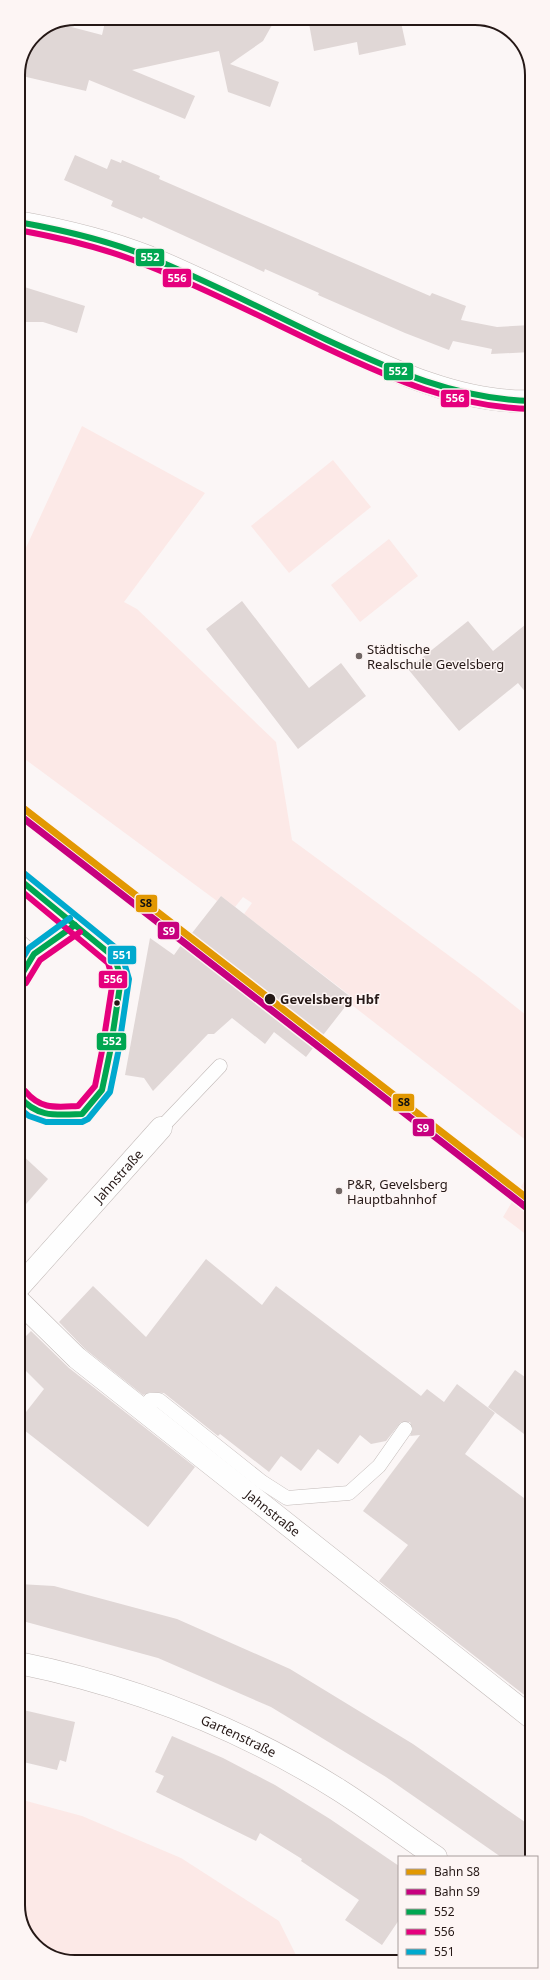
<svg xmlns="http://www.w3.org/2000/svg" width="550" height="1980" font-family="'Noto Sans',sans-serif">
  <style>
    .green { fill: #fce9e7 }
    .building { fill: #e0d7d6 }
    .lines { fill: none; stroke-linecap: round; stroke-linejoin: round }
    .service-casing { stroke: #c2bab8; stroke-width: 15 }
    .minor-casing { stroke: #c2bab8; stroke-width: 23 }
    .secondary-casing { stroke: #c2bab8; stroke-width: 23 }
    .service { stroke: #fefefe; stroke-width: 14 }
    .minor { stroke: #fefefe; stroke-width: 22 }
    .secondary { stroke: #fefefe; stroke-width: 22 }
    .bus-1-casing { stroke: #fdf5f4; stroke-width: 9 }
    .bus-2-casing { stroke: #fdf5f4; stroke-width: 9 }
    .bus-3-casing { stroke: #fdf5f4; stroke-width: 9 }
    .bus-1 { stroke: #00a651; stroke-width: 6 }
    .bus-2 { stroke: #e5007d; stroke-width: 6 }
    .bus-3 { stroke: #00a9ce; stroke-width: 6 }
    .rail-1-casing { stroke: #fdf5f4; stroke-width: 10 }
    .rail-2-casing { stroke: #fdf5f4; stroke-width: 10 }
    .rail-1 { stroke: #e29802; stroke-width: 7 }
    .rail-2 { stroke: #c7007f; stroke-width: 7 }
    .poi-dot { fill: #706664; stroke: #fdf5f4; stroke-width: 1.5 }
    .stop-dot { fill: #251816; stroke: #fdf5f4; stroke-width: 1.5 }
    .labels { text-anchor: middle; stroke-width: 3; stroke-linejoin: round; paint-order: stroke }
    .poi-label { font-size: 13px; fill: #251816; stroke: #fdf5f4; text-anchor: start }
    .stop-label { font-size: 13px; font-weight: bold; fill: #251816; stroke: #fdf5f4; text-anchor: start }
    .street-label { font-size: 13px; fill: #251816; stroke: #fdf5f4 }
    .rim { fill: none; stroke: #251816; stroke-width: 2 }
    .line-badge { stroke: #fdf5f4; stroke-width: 1.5 }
    .badge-label { font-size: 11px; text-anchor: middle; font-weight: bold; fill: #fff }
    .pale-badge-label { font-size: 11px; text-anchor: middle; font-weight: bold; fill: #111 }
  </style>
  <rect width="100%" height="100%" fill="#fbf6f6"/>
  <g class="green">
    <path d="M82,426L205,493L124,602L137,609L276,742L292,840L478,977L531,1019L532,1145L348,1002L352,997L244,914L252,903L243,897L235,907L221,896L217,901L18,754V565Z"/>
    <path d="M333,460L371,507L289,573L251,526Z"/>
    <path d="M389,539L418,576L360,622L331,585Z"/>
    <path d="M532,1168V1239L503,1217Z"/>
    <path d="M19,1799L82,1816L181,1858L279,1921L299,1961L71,1962L38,1948L19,1916Z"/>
  </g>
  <g class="building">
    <path d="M106,18H276L263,41L230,64L279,82L270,107L228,92L219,51L132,70L195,96L185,119L89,80L86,91L18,75L35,35L60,24L102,35Z"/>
    <path d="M308,18H400L406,45L359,55L357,42L314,51Z"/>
    <path d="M75,155L107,169L111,159L121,163L122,160L160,176L159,179L430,296L432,293L466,306L461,320L497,327L531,325V352L491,354L492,349L453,341L449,350L405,333L318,295L319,293L265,269L264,272L143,217L142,219L111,206L113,201L64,180Z"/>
    <path d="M18,285L85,306L77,333L43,322H18Z"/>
    <path d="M242,601L309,688L341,663L366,696L298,749L206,629Z"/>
    <path d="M531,620V699L518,683L459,731L408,669L468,621L493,651Z"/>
    <path d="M221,896L352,998L306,1057L274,1032L265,1044L232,1018L214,1034H208L153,1091L144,1078L125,1075L150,938L174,955L184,941L185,942Z"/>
    <path d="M19,1152L48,1179L19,1212Z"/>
    <path d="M206,1259L262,1305L276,1286L421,1396L427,1389L444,1402L457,1384L495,1413L465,1454L532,1504V1701L379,1581L408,1545L363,1511L420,1435L410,1436L413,1429L410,1422H401L386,1441L371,1444L360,1435L338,1464L318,1449L301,1471L281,1456L269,1472L220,1434L218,1436L164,1393L150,1392L143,1395L85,1349L59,1322L93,1286L146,1337Z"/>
    <path d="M31,1331L69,1368L195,1467L148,1527L19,1426V1421L44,1389L19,1364V1343Z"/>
    <path d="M515,1370L532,1382V1440L488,1407Z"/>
    <path d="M19,1584L54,1586L177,1619L290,1669L413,1744L532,1827V1857H501L386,1777L271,1707L158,1658L19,1620Z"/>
    <path d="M19,1709L75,1722L66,1762L60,1760L57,1770L19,1761Z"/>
    <path d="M172,1736L223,1758L275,1785L330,1819L399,1866V1920L382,1945L345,1920L359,1900L301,1861L302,1859L260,1833L256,1841L156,1792L164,1776L155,1772Z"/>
  </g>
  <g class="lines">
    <defs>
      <g id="service">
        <path d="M19,879L115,958L121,979L110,1052L102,1090L82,1114C57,1115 35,1120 19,1096"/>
        <path d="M19,941L34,954"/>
        <path d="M19,979L34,954L75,925"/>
        <path d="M161,1128L220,1066"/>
        <path d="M143,1410L150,1400H159L262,1482L287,1498L349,1493L379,1466L405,1429"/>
      </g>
      <g id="minor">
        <path id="s1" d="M19,1287L161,1128"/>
        <path id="s2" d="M19,1301L77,1358L532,1718"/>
        <path id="s3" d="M19,1663C132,1686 241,1728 339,1790C372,1811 404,1835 436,1857"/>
      </g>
      <path id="secondary" d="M18,222C63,230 106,240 149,257C210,283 270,313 330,341C391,370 462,404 531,401"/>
    </defs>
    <use href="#service" class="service-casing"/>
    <use href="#minor" class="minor-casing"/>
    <use href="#secondary" class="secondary-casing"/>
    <use href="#service" class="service"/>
    <use href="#minor" class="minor"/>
    <use href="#secondary" class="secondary"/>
    <defs>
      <g id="bus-1">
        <path d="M18,222C63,230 107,240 149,257C210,282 268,312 327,340C394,371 456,399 531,401"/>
        <path d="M19,879L115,958L121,979L110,1052L102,1090L82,1114C56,1115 37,1118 19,1096"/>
        <path d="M19,979L34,954L75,925"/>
      </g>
      <g id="bus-2">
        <path d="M18,230C62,238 105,248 146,265C207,289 265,319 324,347C392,379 455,407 531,409"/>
        <path d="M19,889L108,963L113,980L102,1051L95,1086L78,1106C56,1107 41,1110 25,1091"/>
        <path d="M26,983L40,960L80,932"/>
      </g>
      <g id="bus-3">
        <path d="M19,964L29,948L70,918"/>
        <path d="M19,1108L29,1116L46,1122H82L88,1119L110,1092L118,1053L129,979L121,952L24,873"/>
      </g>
    </defs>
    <use href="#bus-1" class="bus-1-casing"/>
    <use href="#bus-2" class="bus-2-casing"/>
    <use href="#bus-3" class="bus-3-casing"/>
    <use href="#bus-1" class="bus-1"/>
    <use href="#bus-2" class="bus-2"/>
    <use href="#bus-3" class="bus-3"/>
    <defs>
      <path id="rail-1" d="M18,804L532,1202"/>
      <path id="rail-2" d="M18,814L527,1208"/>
    </defs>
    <use href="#rail-1" class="rail-1-casing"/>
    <use href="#rail-2" class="rail-2-casing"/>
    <use href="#rail-1" class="rail-1"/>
    <use href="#rail-2" class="rail-2"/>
  </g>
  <g class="poi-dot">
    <circle cx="359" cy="656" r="4"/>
    <circle cx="339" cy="1191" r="4"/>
  </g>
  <g class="stop-dot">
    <circle cx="270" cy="999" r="6"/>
    <circle cx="117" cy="1003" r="3.5"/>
  </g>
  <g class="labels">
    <g class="poi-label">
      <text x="367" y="654">Städtische<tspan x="367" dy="15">Realschule Gevelsberg</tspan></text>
      <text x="347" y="1189">P&amp;R, Gevelsberg<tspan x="347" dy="15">Hauptbahnhof</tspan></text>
    </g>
    <g class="stop-label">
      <text x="280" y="1004">Gevelsberg Hbf</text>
    </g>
    <g class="street-label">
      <text dy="5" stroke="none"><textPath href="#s1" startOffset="149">Jahnstraße</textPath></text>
      <text dy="5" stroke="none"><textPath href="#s2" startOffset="331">Jahnstraße</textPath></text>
      <text dy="5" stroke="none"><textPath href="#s3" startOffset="232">Gartenstraße</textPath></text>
    </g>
  </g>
  <path d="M0 0H550V1980H0ZM75 25H475A50 50 0 0 1 525 75V1905A50 50 0 0 1 475 1955H75A50 50 0 0 1 25 1905V75A50 50 0 0 1 75 25Z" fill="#fdf5f4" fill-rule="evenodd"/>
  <path class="rim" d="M75 25H475A50 50 0 0 1 525 75V1905A50 50 0 0 1 475 1955H75A50 50 0 0 1 25 1905V75A50 50 0 0 1 75 25Z"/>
  <g class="line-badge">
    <rect x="135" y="248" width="30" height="19" rx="4" fill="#00a651"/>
    <rect x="162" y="268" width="30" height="20" rx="4" fill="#e5007d"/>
    <rect x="383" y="362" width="31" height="19" rx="4" fill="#00a651"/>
    <rect x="440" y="389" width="30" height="19" rx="4" fill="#e5007d"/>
    <rect x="135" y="894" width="23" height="19" rx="4" fill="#e29802"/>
    <rect x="157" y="921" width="23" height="19" rx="4" fill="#c7007f"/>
    <rect x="107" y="945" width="30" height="20" rx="4" fill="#00a9ce"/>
    <rect x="98" y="970" width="30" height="19" rx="4" fill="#e5007d"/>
    <rect x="96" y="1032" width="31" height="19" rx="4" fill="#00a651"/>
    <rect x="392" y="1093" width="23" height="19" rx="4" fill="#e29802"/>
    <rect x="412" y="1118" width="23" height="19" rx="4" fill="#c7007f"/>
  </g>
  <g class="badge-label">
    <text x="150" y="261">552</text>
    <text x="177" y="282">556</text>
    <text x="398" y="375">552</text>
    <text x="455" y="402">556</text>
    <text x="169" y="935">S9</text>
    <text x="122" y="959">551</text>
    <text x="113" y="983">556</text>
    <text x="112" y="1045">552</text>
    <text x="423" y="1132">S9</text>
  </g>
  <g class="pale-badge-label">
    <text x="146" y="907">S8</text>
    <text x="404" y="1106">S8</text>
  </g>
  <rect x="398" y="1856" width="140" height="112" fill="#fdf5f4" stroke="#a79d9b"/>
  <rect x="406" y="1869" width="20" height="6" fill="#e29802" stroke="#a79d9b"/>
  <text x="434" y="1876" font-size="12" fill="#251816">Bahn S8</text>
  <rect x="406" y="1889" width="20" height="6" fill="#c7007f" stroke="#a79d9b"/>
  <text x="434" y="1896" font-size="12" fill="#251816">Bahn S9</text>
  <rect x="406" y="1909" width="20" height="6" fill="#00a651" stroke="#a79d9b"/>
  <text x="434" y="1916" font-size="12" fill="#251816">552</text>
  <rect x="406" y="1929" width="20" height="6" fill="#e5007d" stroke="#a79d9b"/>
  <text x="434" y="1936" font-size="12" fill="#251816">556</text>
  <rect x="406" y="1949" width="20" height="6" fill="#00a9ce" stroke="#a79d9b"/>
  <text x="434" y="1956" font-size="12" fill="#251816">551</text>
</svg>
